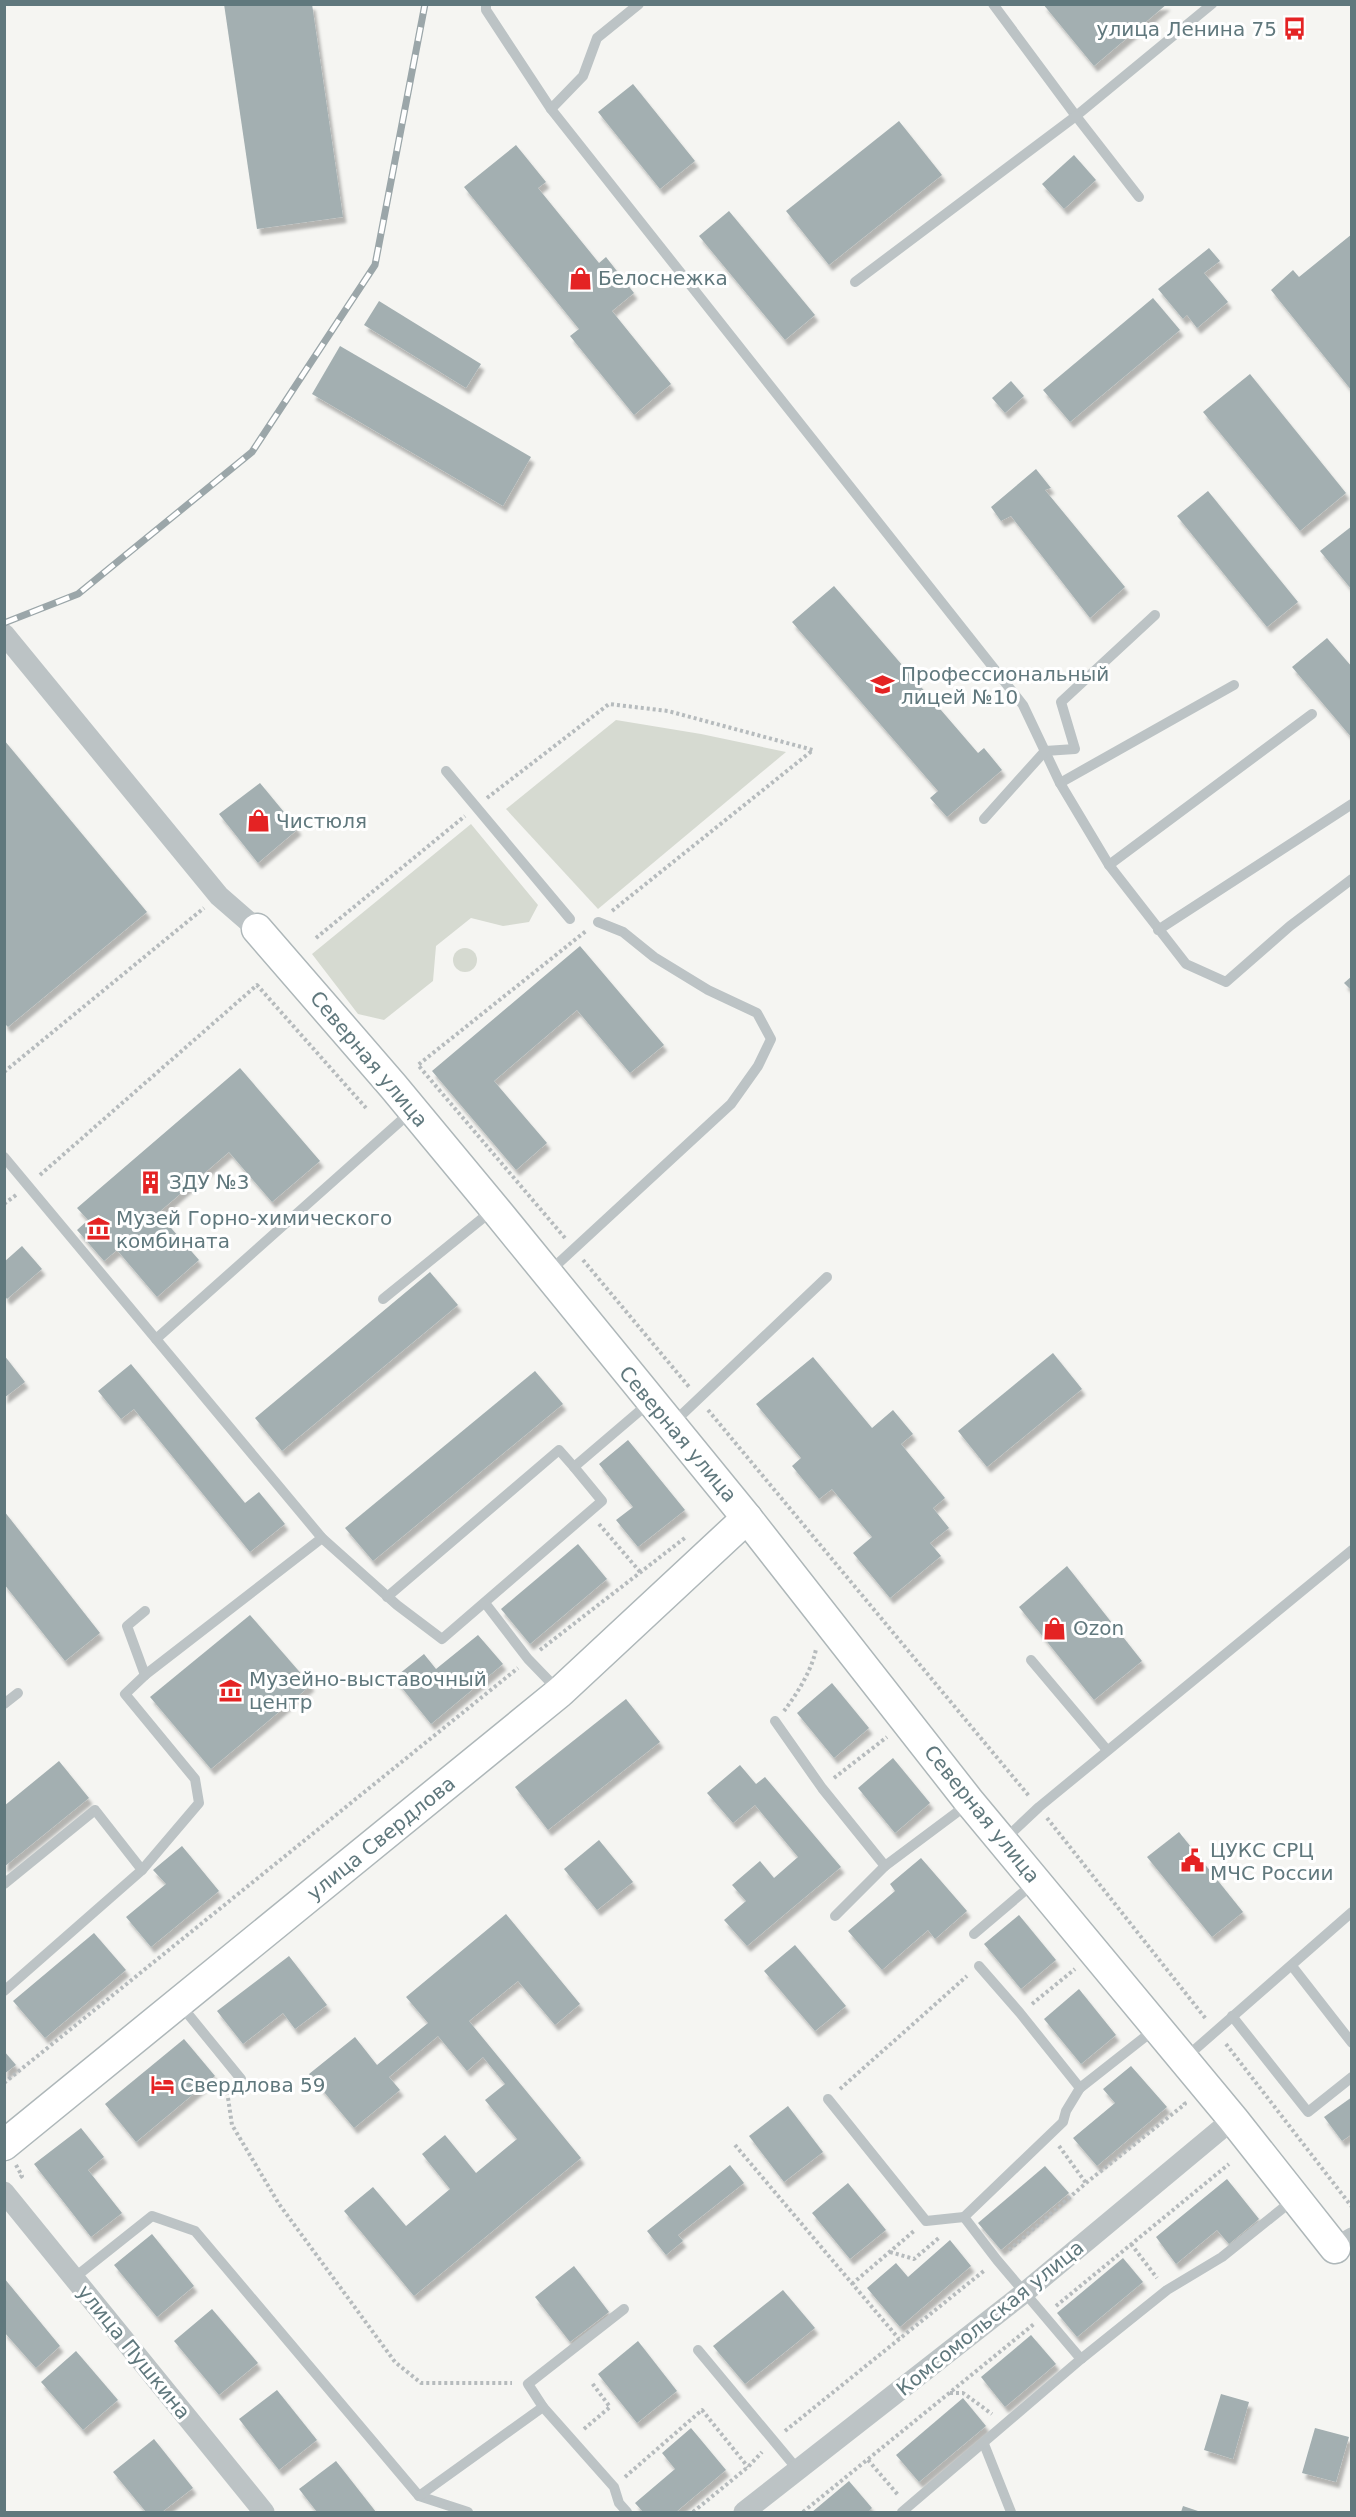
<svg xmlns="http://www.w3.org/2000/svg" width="1356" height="2517" font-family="'DejaVu Sans',sans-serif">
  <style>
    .green { fill: #d6dad1 }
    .building { fill: #a3afb1; filter: url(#shadow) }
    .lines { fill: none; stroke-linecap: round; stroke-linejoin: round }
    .secondary-casing { stroke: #aeb7b9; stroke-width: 33 }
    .path { stroke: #b6bbbd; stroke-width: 4; stroke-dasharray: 3 3; stroke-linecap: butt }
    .lane { stroke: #bcc3c5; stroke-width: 10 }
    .street { stroke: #bcc3c5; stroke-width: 21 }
    .secondary { stroke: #fff; stroke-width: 30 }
    .rail-casing { stroke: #9ba6a9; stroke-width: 7 }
    .rail { stroke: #fff; stroke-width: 4.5; stroke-dasharray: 14; stroke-linecap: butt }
    .labels { text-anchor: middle; stroke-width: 6; stroke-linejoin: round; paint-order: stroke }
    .poi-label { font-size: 20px; fill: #60787d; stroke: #fff; text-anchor: start }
    .street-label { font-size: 20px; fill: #60787d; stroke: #fff }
  </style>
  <defs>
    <filter id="shadow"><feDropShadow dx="3.5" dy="6" stdDeviation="1.5" flood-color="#0004"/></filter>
  </defs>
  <rect width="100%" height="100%" fill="#f5f5f2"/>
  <g class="green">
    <path d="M616,720L701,734L786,752L598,909L506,809Z"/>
    <path d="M471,824L538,905L529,922L503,926L471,918L436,946L433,981L384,1020L358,1014L312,954Z"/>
    <circle cx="465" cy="960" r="12"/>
  </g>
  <g class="building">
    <path d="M224,4H312L343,217L257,229Z"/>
    <path d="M1043,4H1167L1094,66Z"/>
    <path d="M633,84L695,161L660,189L598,112Z"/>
    <path d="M899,121L942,175L829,265L786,211Z"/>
    <path d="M516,145L546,182L538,188L599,263L606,257L634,293L612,311L671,384L634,415L570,336L579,329L464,187Z"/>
    <path d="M1074,155L1096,180L1064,209L1042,184Z"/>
    <path d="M729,211L815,315L785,340L699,236Z"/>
    <path d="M1352,234V391L1271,290L1293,270L1299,277Z"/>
    <path d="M1209,248L1220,261L1204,273L1228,302L1197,328L1187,315L1183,319L1158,289Z"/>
    <path d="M1153,298L1180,330L1070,422L1043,390Z"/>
    <path d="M379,301L481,364L466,388L364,325Z"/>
    <path d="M340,346L531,457L503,506L312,394Z"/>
    <path d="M1250,374L1346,493L1300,531L1203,412Z"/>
    <path d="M1011,381L1024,396L1005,413L992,398Z"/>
    <path d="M1036,469L1051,488L1045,490L1125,587L1090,618L1011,516L1001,521L991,507Z"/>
    <path d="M1208,491L1298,602L1267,627L1177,516Z"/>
    <path d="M1352,526V590L1320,551Z"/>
    <path d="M834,586L978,753L984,748L1002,770L947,817L930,798L938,791L792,622Z"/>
    <path d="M1327,638L1352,667V738L1292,667Z"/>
    <path d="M4,740L147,912L8,1027L4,1023Z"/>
    <path d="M260,783L298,829L258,863L219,814Z"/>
    <path d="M580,946L664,1045L630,1073L577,1010L494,1081L547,1143L516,1170L432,1071Z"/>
    <path d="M1352,976V991L1344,983Z"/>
    <path d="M240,1068L320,1161L272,1202L229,1152L158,1213L199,1260L157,1297L117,1250L104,1261L77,1230L88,1220L77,1208Z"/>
    <path d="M22,1246L42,1269L7,1299L4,1295V1262Z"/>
    <path d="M430,1272L458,1305L282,1451L255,1418Z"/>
    <path d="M1053,1353L1082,1389L987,1467L958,1431Z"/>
    <path d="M4,1355L25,1382L4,1398Z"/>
    <path d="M813,1357L872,1428L893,1410L913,1434L901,1444L945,1498L933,1508L949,1528L930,1543L941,1556L890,1598L853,1553L872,1537L832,1489L819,1499L792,1466L801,1458L756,1404Z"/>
    <path d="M131,1364L245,1503L259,1492L285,1524L250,1552L134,1409L121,1419L98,1391Z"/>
    <path d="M535,1371L563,1404L373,1561L345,1528Z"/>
    <path d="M628,1440L685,1510L638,1547L616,1520L633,1507L599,1464Z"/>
    <path d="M4,1511L100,1633L65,1661L4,1584Z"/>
    <path d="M578,1544L607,1579L530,1644L501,1609Z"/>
    <path d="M1067,1566L1142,1661L1094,1700L1019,1607Z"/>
    <path d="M250,1615L311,1685L211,1769L150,1697Z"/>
    <path d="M478,1635L503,1664L431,1724L394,1678L424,1654L436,1669Z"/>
    <path d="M832,1683L869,1728L834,1758L797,1713Z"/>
    <path d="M626,1699L660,1742L548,1830L515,1787Z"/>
    <path d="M893,1758L930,1803L895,1833L858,1788Z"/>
    <path d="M59,1761L89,1798L4,1867V1806Z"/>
    <path d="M740,1765L756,1784L765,1777L841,1867L747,1946L724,1920L746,1901L732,1885L760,1861L774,1878L798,1857L755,1805L733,1823L707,1793Z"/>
    <path d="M1179,1832L1243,1912L1212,1937L1147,1857Z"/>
    <path d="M599,1840L633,1882L597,1910L564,1869Z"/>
    <path d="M182,1846L219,1891L151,1947L126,1917L166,1884L153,1870Z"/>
    <path d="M921,1858L967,1911L935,1939L928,1930L882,1970L848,1931L895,1891L890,1884Z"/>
    <path d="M506,1914L580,2004L555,2025L518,1981L469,2021L581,2158L414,2296L344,2211L373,2187L406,2226L450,2189L422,2154L445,2135L476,2173L517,2139L485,2100L505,2084L483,2057L467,2071L438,2036L389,2077L400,2090L354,2128L309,2074L355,2037L377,2065L428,2023L406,1997Z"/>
    <path d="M1019,1915L1056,1960L1021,1989L984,1944Z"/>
    <path d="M94,1933L126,1970L45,2038L13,2001Z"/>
    <path d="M795,1945L846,2006L815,2031L764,1971Z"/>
    <path d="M289,1956L327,2005L295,2029L283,2013L243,2044L217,2011Z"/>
    <path d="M1079,1989L1116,2035L1081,2064L1044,2019Z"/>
    <path d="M184,2039L215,2076L136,2142L105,2104Z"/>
    <path d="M4,2051L16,2065L4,2074Z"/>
    <path d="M1131,2066L1167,2107L1097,2166L1073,2138L1115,2103L1103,2089Z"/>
    <path d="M1352,2097V2134L1342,2141L1324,2117Z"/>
    <path d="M788,2106L823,2152L784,2182L749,2136Z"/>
    <path d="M81,2128L104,2157L88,2170L122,2213L91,2237L34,2164Z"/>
    <path d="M730,2165L744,2183L678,2235L683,2241L666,2255L647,2231Z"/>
    <path d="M1045,2166L1069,2193L1001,2250L978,2223Z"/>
    <path d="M1227,2179L1259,2219L1229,2244L1217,2230L1176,2264L1156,2237Z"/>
    <path d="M848,2183L886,2230L850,2259L812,2213Z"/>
    <path d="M152,2234L194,2286L157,2317L114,2265Z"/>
    <path d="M950,2240L971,2266L900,2327L867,2288L896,2263L908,2277Z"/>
    <path d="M1123,2258L1143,2282L1077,2337L1057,2313Z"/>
    <path d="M574,2266L609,2312L570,2342L535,2297Z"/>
    <path d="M4,2278L60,2346L36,2368L4,2332Z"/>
    <path d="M783,2290L815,2328L745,2384L713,2346Z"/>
    <path d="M212,2309L258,2363L219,2395L174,2341Z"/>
    <path d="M1031,2335L1056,2364L1005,2407L981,2377Z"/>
    <path d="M638,2341L677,2391L637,2423L598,2374Z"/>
    <path d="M76,2351L118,2400L83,2430L41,2382Z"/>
    <path d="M277,2390L317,2440L279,2470L239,2419Z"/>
    <path d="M1221,2394L1249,2402L1233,2459L1204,2450Z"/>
    <path d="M963,2398L986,2426L919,2482L896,2455Z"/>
    <path d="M691,2428L726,2470L676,2512H643L635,2503L675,2469L662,2453Z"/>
    <path d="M1315,2428L1349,2437L1336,2482L1302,2473Z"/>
    <path d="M154,2439L193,2488L162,2512H146L113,2472Z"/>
    <path d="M336,2461L376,2512H317L299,2489Z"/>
    <path d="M849,2481L872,2508L868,2512H812Z"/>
    <path d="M1183,2506L1201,2512H1181Z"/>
  </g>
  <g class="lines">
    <defs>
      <g id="secondary">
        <path d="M257,929L393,1086L495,1209L747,1518L968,1800L1233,2119L1335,2248"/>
        <path d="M4,2145L560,1692L747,1518"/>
      </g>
    </defs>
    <use href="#secondary" class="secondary-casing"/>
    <g class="path">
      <path d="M487,798L609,704L668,711L813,750L612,911"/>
      <path d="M316,938L465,816"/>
      <path d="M4,1072L204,908"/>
      <path d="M40,1175L257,985L366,1108"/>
      <path d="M4,1204L16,1195"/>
      <path d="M565,1238L418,1065L586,931"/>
      <path d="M583,1260L690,1388"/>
      <path d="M708,1410L1029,1796"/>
      <path d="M599,1524L641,1573"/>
      <path d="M540,1650L686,1537"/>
      <path d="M784,1711C797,1694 812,1670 816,1649"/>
      <path d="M834,1778L887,1737"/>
      <path d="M1047,1818L1206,2019"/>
      <path d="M1032,2004L1075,1969"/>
      <path d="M1226,2044L1352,2207"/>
      <path d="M4,2083L518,1668"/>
      <path d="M231,2088L227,2091L232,2125L279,2204L395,2362L421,2383H512"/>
      <path d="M840,2089L967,1976"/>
      <path d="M735,2145L899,2339"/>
      <path d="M1059,2146L1086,2183"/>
      <path d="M16,2165L22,2176L19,2178"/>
      <path d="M1131,2244L1157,2278"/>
      <path d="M1009,2250L1086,2183L1185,2104L1183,2101"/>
      <path d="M890,2252L914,2259L940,2237"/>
      <path d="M852,2284L914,2231"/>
      <path d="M1056,2306L1229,2164"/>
      <path d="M950,2393H963L992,2414"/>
      <path d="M584,2429L610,2407L592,2383"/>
      <path d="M785,2431L985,2270"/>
      <path d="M868,2460L899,2496"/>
      <path d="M625,2477L702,2410L748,2467"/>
      <path d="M693,2512L748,2467L762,2452"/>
      <path d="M803,2512L1034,2324"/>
    </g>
    <g class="lane">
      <path d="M486,4V10L551,109L1023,705L1060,783L1109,865L1186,964L1226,982L1290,926L1352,879"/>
      <path d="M993,4L1076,116L1212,4"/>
      <path d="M551,109L583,76L597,38L639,4"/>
      <path d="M855,282L1076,116L1139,197"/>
      <path d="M446,771L570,919"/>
      <path d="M1060,783L1234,685"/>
      <path d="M984,819L1045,751L1075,749L1061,702L1155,615"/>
      <path d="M1109,865L1312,714"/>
      <path d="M1158,930L1352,804"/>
      <path d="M4,1157L322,1538L397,1605L442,1639L602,1501L574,1467L649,1403"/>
      <path d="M550,1271L731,1104L758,1066L771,1039L757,1013L708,990L654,957L623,932L598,922"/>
      <path d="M383,1299L494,1209"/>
      <path d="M156,1339L413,1110"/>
      <path d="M673,1423L827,1277"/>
      <path d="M387,1597L559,1450L574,1467"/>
      <path d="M485,1603L528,1659L558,1690"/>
      <path d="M145,1611L127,1626L145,1675L322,1538"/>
      <path d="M1031,1660L1107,1750"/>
      <path d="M4,1704L18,1693"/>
      <path d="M775,1721L822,1788L885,1866"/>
      <path d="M1003,1841L1039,1807L1352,1550"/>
      <path d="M142,1870L199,1803L195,1779L125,1694L145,1675"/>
      <path d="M4,1884L95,1810L142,1870L4,1991"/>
      <path d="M835,1916L885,1866L956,1813L968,1801"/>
      <path d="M974,1934L1034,1883"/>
      <path d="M979,1966L1020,2013L1080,2088L1155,2029"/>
      <path d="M1292,1966L1352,2043"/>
      <path d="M179,2003L241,2079"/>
      <path d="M1232,2016L1308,2112L1352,2077"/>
      <path d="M1184,2059L1352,1912"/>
      <path d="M1080,2088L1066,2111L1063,2122L964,2217L997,2260L1081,2359"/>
      <path d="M828,2099L926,2221L964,2217"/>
      <path d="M74,2278L152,2216L195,2231L419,2496L468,2512"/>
      <path d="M698,2350L798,2470"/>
      <path d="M543,2407L528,2384L624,2309"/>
      <path d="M984,2444L1011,2512"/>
      <path d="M419,2496L543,2407L614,2487L619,2503L627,2512"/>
      <path d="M902,2512L1081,2359L1167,2290L1222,2257L1293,2200"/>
    </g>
    <g class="street">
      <path d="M4,634L219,896L257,929"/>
      <path d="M4,2192L264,2512"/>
      <path d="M1335,2248L1352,2238"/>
      <path d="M744,2512L1024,2293L1233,2119"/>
    </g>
    <use href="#secondary" class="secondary"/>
    <defs>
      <path id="rail" d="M4,623L78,594L252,452L375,265L425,4"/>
    </defs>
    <use href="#rail" class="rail-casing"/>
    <use href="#rail" class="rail"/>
  </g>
  <defs>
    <symbol id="bus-bare" viewBox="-9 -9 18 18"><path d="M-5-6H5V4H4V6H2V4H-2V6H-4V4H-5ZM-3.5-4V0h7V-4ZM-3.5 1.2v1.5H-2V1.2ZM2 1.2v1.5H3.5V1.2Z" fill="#e42324" stroke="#fff" stroke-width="2.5" paint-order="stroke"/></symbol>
    <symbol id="shop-bare" viewBox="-9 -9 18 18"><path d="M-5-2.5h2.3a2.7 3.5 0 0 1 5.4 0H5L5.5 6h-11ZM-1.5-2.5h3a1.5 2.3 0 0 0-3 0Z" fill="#e42324" stroke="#fff" stroke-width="2.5" paint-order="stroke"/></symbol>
    <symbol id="university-bare" viewBox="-9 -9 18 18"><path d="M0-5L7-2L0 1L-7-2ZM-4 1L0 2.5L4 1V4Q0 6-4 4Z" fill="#e42324" stroke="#fff" stroke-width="2.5" paint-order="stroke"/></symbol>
    <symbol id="building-bare" viewBox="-9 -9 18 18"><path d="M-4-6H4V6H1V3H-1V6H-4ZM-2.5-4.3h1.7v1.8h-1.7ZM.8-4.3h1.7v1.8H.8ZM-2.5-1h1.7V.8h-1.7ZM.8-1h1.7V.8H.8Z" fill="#e42324" stroke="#fff" stroke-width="2.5" paint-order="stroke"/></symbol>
    <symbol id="museum-bare" viewBox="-9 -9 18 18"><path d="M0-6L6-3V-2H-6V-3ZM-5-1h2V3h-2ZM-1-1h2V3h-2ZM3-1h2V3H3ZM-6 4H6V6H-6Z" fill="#e42324" stroke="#fff" stroke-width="2.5" paint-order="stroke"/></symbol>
    <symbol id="civic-bare" viewBox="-9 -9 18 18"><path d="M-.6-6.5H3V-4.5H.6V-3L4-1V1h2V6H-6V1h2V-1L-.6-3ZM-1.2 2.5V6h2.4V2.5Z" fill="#e42324" stroke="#fff" stroke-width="2.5" paint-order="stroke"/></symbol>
    <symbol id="hotel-bare" viewBox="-9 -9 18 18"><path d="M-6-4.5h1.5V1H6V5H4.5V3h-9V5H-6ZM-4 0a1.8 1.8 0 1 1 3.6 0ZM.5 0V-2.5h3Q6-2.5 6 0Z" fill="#e42324" stroke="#fff" stroke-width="2.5" paint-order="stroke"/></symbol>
  </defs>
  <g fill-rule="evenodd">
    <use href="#bus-bare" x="1278" y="12" width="33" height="33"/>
    <use href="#shop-bare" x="564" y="262" width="33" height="33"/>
    <use href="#university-bare" x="866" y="668" width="33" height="33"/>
    <use href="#shop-bare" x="242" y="804" width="33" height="33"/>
    <use href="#building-bare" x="134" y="1166" width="33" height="33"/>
    <use href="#museum-bare" x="82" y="1212" width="33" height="33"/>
    <use href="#shop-bare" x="1038" y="1612" width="33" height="33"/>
    <use href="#museum-bare" x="214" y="1674" width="33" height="33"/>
    <use href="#civic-bare" x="1176" y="1844" width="33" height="33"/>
    <use href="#hotel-bare" x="146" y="2068" width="33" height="33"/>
  </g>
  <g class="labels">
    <g class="poi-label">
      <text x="1277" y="36" text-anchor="end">улица Ленина 75</text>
      <text x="598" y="285">Белоснежка</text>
      <text x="901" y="681">Профессиональный<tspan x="901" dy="23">лицей №10</tspan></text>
      <text x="276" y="828">Чистюля</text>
      <text x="169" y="1189">ЗДУ №3</text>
      <text x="116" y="1225">Музей Горно-химического<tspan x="116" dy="23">комбината</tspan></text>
      <text x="1073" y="1635">Ozon</text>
      <text x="249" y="1686">Музейно-выставочный<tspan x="249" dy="23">центр</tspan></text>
      <text x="1210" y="1857">ЦУКС СРЦ<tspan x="1210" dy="23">МЧС России</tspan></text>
      <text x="180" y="2092">Свердлова 59</text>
    </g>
    <g class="street-label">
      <text transform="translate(369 1059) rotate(50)" y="7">Северная улица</text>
      <text transform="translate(678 1434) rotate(50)" y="7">Северная улица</text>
      <text transform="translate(982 1814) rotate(51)" y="7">Северная улица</text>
      <text transform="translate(381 1838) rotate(-39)" y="7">улица Свердлова</text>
      <text transform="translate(990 2318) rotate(-39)" y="7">Комсомольская улица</text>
      <text transform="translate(134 2352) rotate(51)" y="7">улица Пушкина</text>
    </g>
  </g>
  <rect width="1356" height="2517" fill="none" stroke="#60787d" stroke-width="12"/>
</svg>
